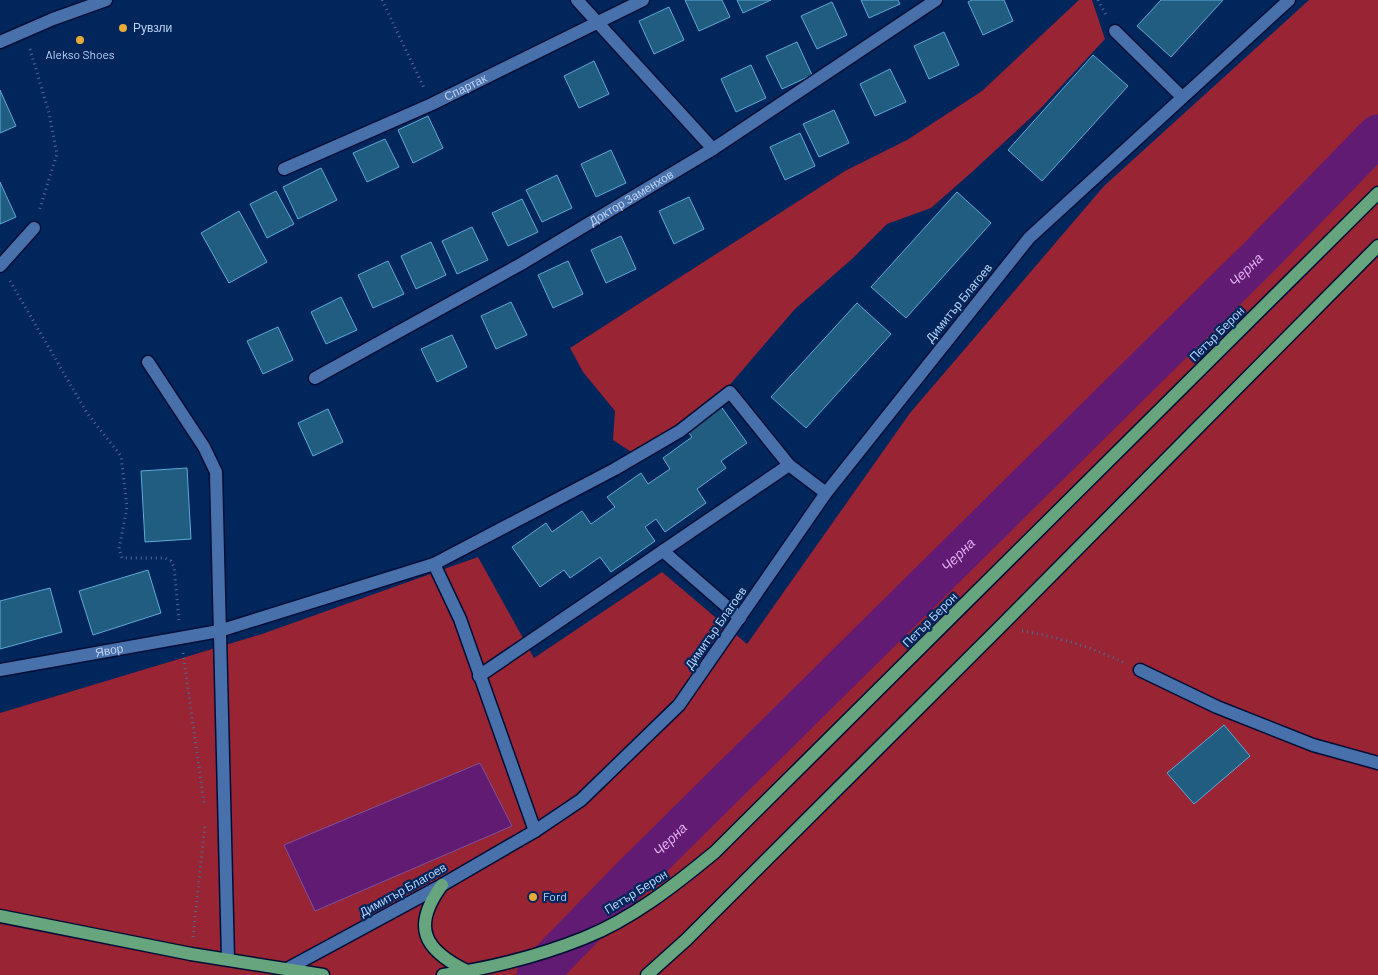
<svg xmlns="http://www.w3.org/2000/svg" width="1378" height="975" font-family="Barlow,sans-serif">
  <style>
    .forest { fill: #982434 }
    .water { fill: #611b73; stroke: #7d529a }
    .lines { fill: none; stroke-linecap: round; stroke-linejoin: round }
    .river { stroke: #611b73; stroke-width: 41 }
    .building { fill: #215d80; stroke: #5ca9d9 }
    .minor-casing { stroke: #000e36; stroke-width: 15 }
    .major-casing { stroke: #000e36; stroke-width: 15 }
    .path { stroke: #4d6c99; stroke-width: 3; stroke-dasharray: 1 4; stroke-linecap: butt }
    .minor { stroke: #4870ab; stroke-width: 12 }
    .major { stroke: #66a57d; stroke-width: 12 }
    .poi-dot { fill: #e9ab38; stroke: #01265c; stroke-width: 2 }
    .labels { text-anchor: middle; stroke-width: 4.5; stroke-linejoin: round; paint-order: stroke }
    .poi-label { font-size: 12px; fill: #bdd3f5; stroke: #01265c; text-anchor: start }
    .street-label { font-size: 12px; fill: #bdd3f5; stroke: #01265c }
    .water-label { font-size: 14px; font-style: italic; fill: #e1adf1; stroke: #01265c }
  </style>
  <rect width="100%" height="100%" fill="#01265c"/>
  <g class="forest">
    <path d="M1079,0H1092L1105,39L1039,110L972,172L931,208L887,224L853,258L795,309L715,402L639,457L613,440L615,411L583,372L570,348L845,171L907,140L982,91Z"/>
    <path d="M1309,0H1378V975H0V713L262,634L478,557L534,658L662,572L747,644L910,413L1104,186Z"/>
  </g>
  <path class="water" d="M480,763L512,826L315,911L284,845Z"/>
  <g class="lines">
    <path class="river" id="s1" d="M537,975L630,879L1260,256L1378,135"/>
  </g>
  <g class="building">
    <path d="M685,0H722L730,17L699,31Z"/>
    <path d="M737,0H771L743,13Z"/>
    <path d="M861,0H898L900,4L869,18Z"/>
    <path d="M972,0H1004L1013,21L983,35L968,2Z"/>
    <path d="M1161,0H1223L1171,57L1137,26Z"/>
    <path d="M832,2L847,35L817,49L801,16Z"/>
    <path d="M669,7L684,40L654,54L639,21Z"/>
    <path d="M944,32L959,65L929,79L914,46Z"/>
    <path d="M797,42L812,75L782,89L766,56Z"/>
    <path d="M1093,55L1128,86L1042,181L1008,150Z"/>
    <path d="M594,61L609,94L579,108L564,76Z"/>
    <path d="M751,65L766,98L736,112L721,79Z"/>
    <path d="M890,69L906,102L875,116L860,84Z"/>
    <path d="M0,90L16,126L0,133Z"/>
    <path d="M834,110L849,143L819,157L803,124Z"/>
    <path d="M428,116L443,148L413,163L398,130Z"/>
    <path d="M800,133L815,166L785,180L770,147Z"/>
    <path d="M385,139L399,167L367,182L353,153Z"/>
    <path d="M611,150L626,183L596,197L581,164Z"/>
    <path d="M321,168L337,200L298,219L283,187Z"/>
    <path d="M557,175L572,208L542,222L526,190Z"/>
    <path d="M0,182L16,217L0,224Z"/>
    <path d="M276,191L294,224L267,238L250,204Z"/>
    <path d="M957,192L991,223L906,318L871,287Z"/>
    <path d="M689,197L704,229L674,244L659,211Z"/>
    <path d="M522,199L538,232L508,246L492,213Z"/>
    <path d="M239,211L267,262L229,283L201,233Z"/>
    <path d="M472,227L488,260L457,274L442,241Z"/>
    <path d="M621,236L636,269L606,283L591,250Z"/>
    <path d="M431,242L446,275L416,289L401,256Z"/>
    <path d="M388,261L404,294L373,308L358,275Z"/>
    <path d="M568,261L583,294L553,308L538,275Z"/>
    <path d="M341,297L357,330L326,344L311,312Z"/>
    <path d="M511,302L527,335L496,349L481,316Z"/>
    <path d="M857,303L891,334L806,428L771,397Z"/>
    <path d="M278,327L293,360L263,374L247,341Z"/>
    <path d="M452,335L467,367L437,382L421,349Z"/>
    <path d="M720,405L747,443L721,461L726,468L697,489L706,503L665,532L656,519L645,527L655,541L611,572L600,557L570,578L564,570L540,587L512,547L546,523L552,532L582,511L591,524L615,507L607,497L641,473L648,484L670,469L663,458L692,437L686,429Z"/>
    <path d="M328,409L343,442L313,456L298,423Z"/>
    <path d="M187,468L191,539L145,542L141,471Z"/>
    <path d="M148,570L161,613L93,635L79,591Z"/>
    <path d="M50,588L62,632L0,649V601Z"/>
    <path d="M1224,725L1250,756L1194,804L1167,773Z"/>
  </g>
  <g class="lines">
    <defs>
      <g id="minor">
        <path d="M577,0L713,149"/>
        <path d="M1115,31L1182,97"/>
        <path d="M0,42L53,19L106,0"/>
        <path id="s2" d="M284,169L432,104L643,0"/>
        <path d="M0,266L34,228"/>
        <path d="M148,362L204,447L216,472L228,959"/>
        <path id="s3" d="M315,378L521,264L713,149L936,0"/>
        <path d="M663,551L740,618"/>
        <path d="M434,564L460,619L535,831"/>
        <path id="s4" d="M0,670L219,631L434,564L615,469L680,431L730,392L789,465L826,493"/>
        <path d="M1140,670L1217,707L1313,745L1378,763"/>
        <path d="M479,676L789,465"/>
        <path d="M287,969L442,885L535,831L581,800L679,705L826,493L1029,238L1289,0"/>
      </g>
      <g id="major">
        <path d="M442,885C411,927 424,950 467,971"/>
        <path d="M0,916L191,954L323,975"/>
        <path d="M443,975C491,968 539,956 584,938C632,919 675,885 715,852L1378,193"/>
        <path d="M647,975L686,940L1000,627L1378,246"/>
      </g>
    </defs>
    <use href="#minor" class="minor-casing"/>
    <use href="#major" class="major-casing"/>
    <g class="path">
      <path d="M382,0L425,90"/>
      <path d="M1098,0L1107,17"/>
      <path d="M30,49L49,113L57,154L39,211"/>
      <path d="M10,281L87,413L121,456L127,507L119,549L122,558H165L171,561L174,567L179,620"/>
      <path d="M1022,631C1059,637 1091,647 1125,663"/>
      <path d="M183,653L204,803"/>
      <path d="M193,937L205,824"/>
    </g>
    <use href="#minor" class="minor"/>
    <use href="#major" class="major"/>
  </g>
  <g class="poi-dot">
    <circle cx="123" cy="28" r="5"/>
    <circle cx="80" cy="40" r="5"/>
    <circle cx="533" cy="897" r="5"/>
  </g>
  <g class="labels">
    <g class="poi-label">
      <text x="133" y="32">Рувзли</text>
      <text x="80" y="59" text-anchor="middle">Alekso Shoes</text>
      <text x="543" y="901">Ford</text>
    </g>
    <g class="street-label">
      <text dy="4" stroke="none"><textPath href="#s2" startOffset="199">Спартак</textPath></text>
      <text dy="4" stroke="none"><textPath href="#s3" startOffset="364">Доктор Заменхов</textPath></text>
      <text transform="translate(959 303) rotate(-51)" y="4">Димитър Благоев</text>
      <text transform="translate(1217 334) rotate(-45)" y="4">Петър Берон</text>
      <text transform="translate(930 620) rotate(-45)" y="4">Петър Берон</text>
      <text transform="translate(716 628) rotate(-55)" y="4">Димитър Благоев</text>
      <text dy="4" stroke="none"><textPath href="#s4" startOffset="111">Явор</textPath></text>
      <text transform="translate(403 890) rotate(-29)" y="4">Димитър Благоев</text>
      <text transform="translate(636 892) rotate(-32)" y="4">Петър Берон</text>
    </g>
    <g class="water-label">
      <text dy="5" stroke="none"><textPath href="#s1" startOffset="1000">Черна</textPath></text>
      <text dy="5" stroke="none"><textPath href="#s1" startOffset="595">Черна</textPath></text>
      <text dy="5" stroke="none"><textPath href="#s1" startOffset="190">Черна</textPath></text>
    </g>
  </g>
</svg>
